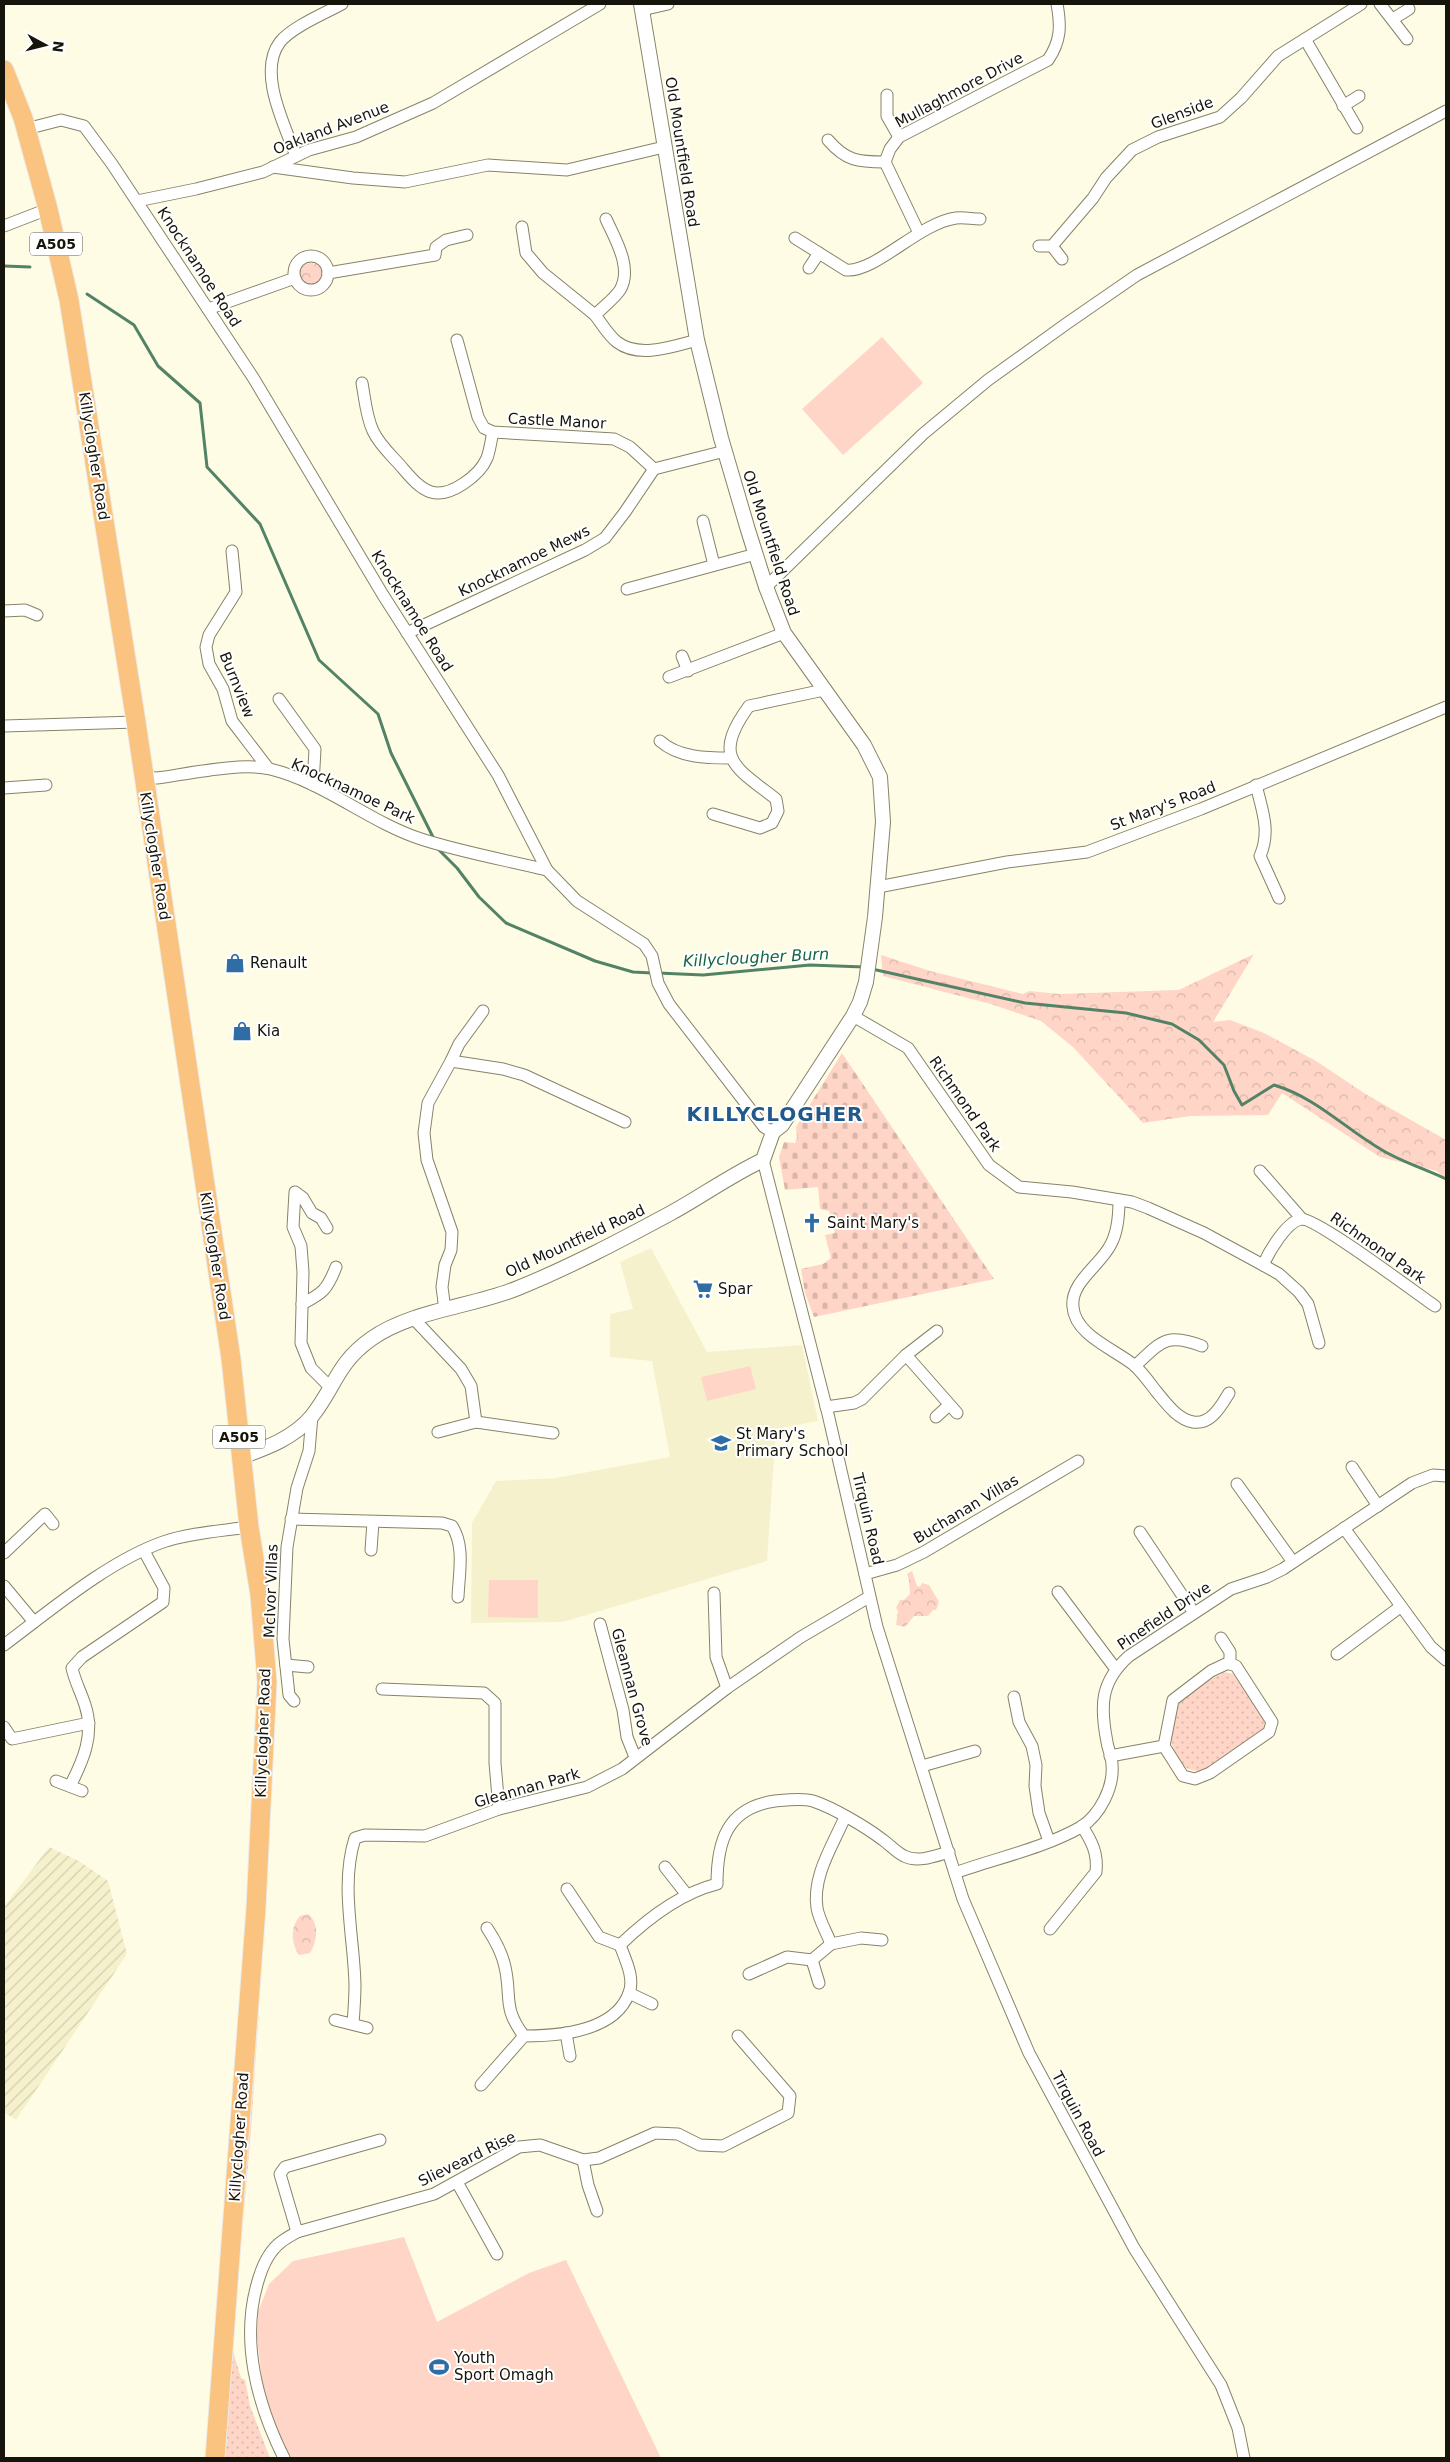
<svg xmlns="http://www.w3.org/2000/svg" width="1450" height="2462" font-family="'DejaVu Sans',sans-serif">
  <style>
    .built { fill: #f6f1cd }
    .industrial { fill: url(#industrial-furrows) }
    .grass { fill: url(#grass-dots) }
    .forest { fill: url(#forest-crowns) }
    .cemetery { fill: url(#cemetery-stones) }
    .pitch { fill: #fed5c6 }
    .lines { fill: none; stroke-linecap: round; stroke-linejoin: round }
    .stream { stroke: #538366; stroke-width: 3 }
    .minor-casing { stroke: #87836a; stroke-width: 13 }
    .tertiary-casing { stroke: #87836a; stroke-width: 16 }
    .trunk-casing { stroke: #ececeb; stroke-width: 21 }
    .minor { stroke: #fff; stroke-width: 11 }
    .tertiary { stroke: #fff; stroke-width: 14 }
    .trunk { stroke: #fac480; stroke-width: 19 }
    .labels { text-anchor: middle; stroke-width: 4; stroke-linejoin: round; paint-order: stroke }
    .shield { fill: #fff; stroke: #5c5b54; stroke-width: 1 }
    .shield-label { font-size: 14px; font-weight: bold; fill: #16150b }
    .street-label { font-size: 15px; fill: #16150b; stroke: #fff }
    .poi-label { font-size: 15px; fill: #16150b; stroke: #fff; text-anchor: start }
    .water-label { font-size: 16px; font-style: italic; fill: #136643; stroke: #fff }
    .district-label { font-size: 20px; font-weight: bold; letter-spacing: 1px; fill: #21598b; stroke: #fff }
  </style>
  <defs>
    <pattern id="industrial-furrows" width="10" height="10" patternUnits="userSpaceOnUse" patternTransform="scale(1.25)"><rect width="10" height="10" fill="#f6f1cd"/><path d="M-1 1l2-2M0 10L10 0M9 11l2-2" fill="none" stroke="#d2ceaf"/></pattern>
    <pattern id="grass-dots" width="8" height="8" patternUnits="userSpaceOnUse" patternTransform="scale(1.25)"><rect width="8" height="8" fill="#fed5c6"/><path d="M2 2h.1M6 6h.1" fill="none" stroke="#d9b6a9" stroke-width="1.8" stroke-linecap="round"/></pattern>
    <pattern id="forest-crowns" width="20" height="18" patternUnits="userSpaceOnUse" patternTransform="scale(1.25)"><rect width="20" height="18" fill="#fed5c6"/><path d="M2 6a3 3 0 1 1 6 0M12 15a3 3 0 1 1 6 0" fill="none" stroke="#d9b6a9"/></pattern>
    <pattern id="cemetery-stones" width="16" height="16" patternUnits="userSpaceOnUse" patternTransform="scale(1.25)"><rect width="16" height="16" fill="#fed5c6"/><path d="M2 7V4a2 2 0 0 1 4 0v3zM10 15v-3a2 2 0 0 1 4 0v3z" fill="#d9b6a9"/></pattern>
  </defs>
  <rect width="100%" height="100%" fill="#fffce5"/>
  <path class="built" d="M651,1248L707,1352L802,1345L818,1421L776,1429L767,1561L563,1622L471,1623L472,1523L496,1481L555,1478L670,1457L652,1361L610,1357V1314L633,1309L620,1262Z"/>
  <path class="industrial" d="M49,1847L79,1861L108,1881L127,1954L16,2120L4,2112V1907Z"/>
  <g class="grass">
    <path d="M1224,1672L1233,1674L1264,1719L1265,1729L1206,1770C1175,1778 1165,1737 1174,1713C1181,1694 1208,1682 1224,1672Z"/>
    <path d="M265,1914L251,2130L232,2348L241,2378L245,2380L250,2406L270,2458H222Z"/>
  </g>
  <g class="forest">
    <circle cx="311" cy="274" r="11"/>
    <path d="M1254,954L1213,1022L1230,1020L1264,1033L1316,1061L1367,1095L1446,1140V1179L1437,1171L1380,1157L1282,1093L1268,1115L1190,1116L1143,1123L1073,1047L1041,1021L991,1004L883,976L881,955L930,971L1023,994L1029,991L1059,994L1179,990Z"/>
    <path d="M912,1571L917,1586L920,1587L922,1583L929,1585L939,1602L936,1610H933L928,1616H914L905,1627L896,1625L898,1611L896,1608L900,1600H904L910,1594L909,1580L907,1574Z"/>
    <path d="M308,1914C320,1924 317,1941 310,1953L299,1955C291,1943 290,1927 300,1916Z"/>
  </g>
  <path class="cemetery" d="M842,1053L994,1279L814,1317L805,1293L801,1269L823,1264L831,1258L825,1235L835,1233L829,1211L820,1209L818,1187L785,1190L779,1157L784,1142L795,1143L797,1137L796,1127Z"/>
  <g class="pitch">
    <path d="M882,337L923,383L843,455L802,409Z"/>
    <path d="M750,1366L756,1389L707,1401L701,1377Z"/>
    <path d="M489,1580H538V1618L488,1617Z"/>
    <path d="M404,2237L437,2322L529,2273L566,2260L661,2458H288L264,2396L257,2338L258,2312L269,2284L293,2261Z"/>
  </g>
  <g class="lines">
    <g class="stream">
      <path d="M4,266L30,267"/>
      <path d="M87,294L134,325L158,366L200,403L207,467L260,524L319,660L378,714L391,753L434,839"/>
      <path d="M436,847L457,868L479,897L506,923L595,961L633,972L652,973"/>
      <path d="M872,969L1025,1003L1126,1013L1172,1024L1199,1040L1224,1065L1234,1091L1242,1105L1274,1085C1317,1098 1344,1128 1382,1150C1402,1162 1425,1169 1446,1179"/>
      <path d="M658,973L703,975L810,965L864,967"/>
    </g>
    <defs>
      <g id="minor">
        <path d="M1380,4L1407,39"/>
        <path d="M642,10L668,4"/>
        <path d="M1393,19L1409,9"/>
        <path d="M1305,39L1357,128"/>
        <path d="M887,95V116L899,137"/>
        <path d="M1343,106L1359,96"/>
        <path d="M26,129L61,120L84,126L112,164L254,379L383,595L498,775L547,870L577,901L644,944L652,956L658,983L669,1004L764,1127L773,1132"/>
        <path d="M828,140C846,161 858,162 885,162"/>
        <path d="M296,156C285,126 257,72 280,42C292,27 325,13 342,4"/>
        <path d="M273,167L353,178L405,182L488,165L567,170L664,147"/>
        <path d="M137,201L196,189L263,172L309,150L356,137L433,103L600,4"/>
        <path d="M606,219C615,239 633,268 620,290C614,299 603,307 595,315C602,324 608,335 617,342C639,359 674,346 697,340"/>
        <path d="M4,226L48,209"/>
        <path d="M522,227L526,253L543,273L595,315"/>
        <path d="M919,233L885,162L890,149L899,137L1048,60C1061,41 1061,26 1057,4"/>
        <path d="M795,238L846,270C875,273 919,223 956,218C964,217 972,219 980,219"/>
        <path d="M1039,246H1052L1093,198L1106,178L1132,150L1158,137L1220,117L1241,98L1278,56L1361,4"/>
        <path d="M1052,246L1062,259"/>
        <circle cx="311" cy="273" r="17"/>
        <path d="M809,268L819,253"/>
        <path d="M328,273L435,255L436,247L446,240L467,235"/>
        <path d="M208,309L295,278"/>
        <path d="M457,340L478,417L484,428L493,432L614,439L630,447L654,469L725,451"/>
        <path d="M362,383C365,399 366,416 373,431C379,444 390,454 399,464C408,474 418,488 431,492C450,498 480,475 487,458C490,450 491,440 493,432"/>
        <path d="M703,521L714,565"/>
        <path d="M232,551L236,592L209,635L206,647L209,664L223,689L232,721L268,768"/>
        <path d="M766,587L923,434L988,380L1066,324L1137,275L1446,111"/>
        <path d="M627,589L756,554"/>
        <path d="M4,611L25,610L37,615"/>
        <path d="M407,633L585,550L605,538L625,512L654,469"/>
        <path d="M682,656L688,671"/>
        <path d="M669,677L784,633"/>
        <path d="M279,699L315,749L313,785"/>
        <path d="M4,726L136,722"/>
        <path d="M660,741C679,758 707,758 731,758"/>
        <path d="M143,777L157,778C187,774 241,762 270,769C324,782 369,822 421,839C461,852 506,860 547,870"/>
        <path d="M1256,785C1262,810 1271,831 1260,856L1279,898"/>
        <path d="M4,788L46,785"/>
        <path d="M713,814L760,828L772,823L778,811L776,799C735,767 711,758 749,706L824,690"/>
        <path d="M878,887L1007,862L1087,852L1201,809L1446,707"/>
        <path d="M853,1016L908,1048L989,1165L1019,1187L1072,1192L1132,1202L1148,1208L1204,1233L1263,1265L1279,1274L1299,1292L1308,1304L1319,1343"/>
        <path d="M451,1061L459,1044L483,1011"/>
        <path d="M763,1160L828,1414L877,1627L963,1899L1029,2053L1134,2248L1221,2385L1238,2428L1244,2458"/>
        <path d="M1260,1171L1302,1219"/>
        <path d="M1119,1200C1119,1214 1118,1231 1111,1244C1101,1265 1070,1282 1073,1307C1075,1335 1114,1349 1134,1365C1142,1372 1149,1382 1156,1391C1166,1403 1177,1419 1193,1422C1211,1425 1221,1406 1229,1393"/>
        <path d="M327,1228L321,1218L312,1213L303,1198L295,1192L293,1227L301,1246L303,1272L301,1343L311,1368L329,1386"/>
        <path d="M1263,1265C1269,1252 1286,1222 1301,1219C1315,1217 1416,1293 1435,1306"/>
        <path d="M302,1304C323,1293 327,1290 336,1267"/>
        <path d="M445,1310L442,1287L445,1265L451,1250L452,1232L427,1160L424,1133L428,1103L451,1061L503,1069L524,1075L625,1122"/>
        <path d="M414,1319L461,1369L471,1386L476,1422"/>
        <path d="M906,1355L957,1413"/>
        <path d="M1135,1366C1161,1342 1166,1332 1202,1346"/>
        <path d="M826,1407L854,1403L862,1399L906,1355L937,1331"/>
        <path d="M936,1417L949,1405"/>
        <path d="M438,1432L476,1422L553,1433"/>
        <path d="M1352,1467L1378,1506"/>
        <path d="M1237,1484L1293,1562"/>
        <path d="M291,1519L442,1523L452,1526C465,1546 459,1573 458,1597"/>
        <path d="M1344,1528L1431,1647L1446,1660"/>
        <path d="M1140,1532L1194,1613"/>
        <path d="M371,1550L373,1522"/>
        <path d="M4,1553L45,1514L53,1524"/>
        <path d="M865,1574L897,1565L924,1552L1078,1461"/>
        <path d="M4,1586L34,1622"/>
        <path d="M1058,1592L1115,1668"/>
        <path d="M714,1593L716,1657L727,1688"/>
        <path d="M600,1624L623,1710L627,1737L635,1757"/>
        <path d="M1221,1638L1230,1652V1664"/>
        <path d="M4,1645C51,1610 107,1562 163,1542C190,1533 221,1531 249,1527"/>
        <path d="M1337,1654L1400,1607"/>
        <path d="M286,1665L308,1667"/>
        <path d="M382,1689L484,1693L495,1703V1763L499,1809"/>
        <path d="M1014,1697L1019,1722L1032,1746L1036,1765L1035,1786L1039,1813L1049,1841"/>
        <path d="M294,1701L289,1695L283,1639L287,1547L297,1488L309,1451L312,1416"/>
        <path d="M4,1727L12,1739L89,1723"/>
        <path d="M1110,1756L1164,1746L1183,1776L1195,1779L1210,1773L1269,1732L1272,1722L1236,1666L1228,1663L1211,1671L1173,1700L1164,1746"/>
        <path d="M922,1766L975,1751"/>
        <path d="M56,1781L82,1791"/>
        <path d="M70,1786C83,1761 95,1734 85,1705C81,1692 75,1682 72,1668L82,1657L163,1602L164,1588L144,1551"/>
        <path d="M665,1867L687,1895"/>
        <path d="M955,1873C996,1858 1042,1849 1081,1827C1100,1815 1114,1787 1112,1765C1112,1757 1108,1749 1107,1742C1100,1706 1100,1682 1129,1656L1231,1589L1267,1577L1283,1569L1412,1483L1433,1475L1446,1476"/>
        <path d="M567,1889L599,1937L620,1945C647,1919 681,1893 717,1884C717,1841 727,1808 775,1801C787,1800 802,1798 813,1801C834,1808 866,1827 883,1840C890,1845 897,1853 904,1856C918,1863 935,1856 949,1852"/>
        <path d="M487,1928C495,1940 502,1952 505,1967C512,1997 502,2007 524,2036"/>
        <path d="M1050,1929L1096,1872C1098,1853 1092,1842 1082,1826"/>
        <path d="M831,1944C827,1933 819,1920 817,1908C812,1876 833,1845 845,1817"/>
        <path d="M812,1960L819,1983"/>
        <path d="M749,1974L787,1957L812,1960L831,1944L861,1938L882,1940"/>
        <path d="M629,1993L652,2004"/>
        <path d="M335,2020L367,2028"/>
        <path d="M353,2024C354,2011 355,1998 355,1985C354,1937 340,1885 355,1838L365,1835L425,1836L499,1809L587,1787L622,1769L727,1688L801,1637L869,1597"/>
        <path d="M566,2033L570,2056"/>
        <path d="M481,2085L524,2036C557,2036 615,2032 629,1993C635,1978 625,1959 620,1945"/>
        <path d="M583,2160L588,2185L597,2211"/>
        <path d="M457,2182L497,2254"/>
        <path d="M297,2232L280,2174L285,2167L380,2140"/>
        <path d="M284,2458C257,2404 240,2340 258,2281C262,2267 269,2251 281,2242C286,2238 292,2235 297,2232L434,2194L519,2147L540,2145L583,2160L599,2158L655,2133L678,2134L700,2145L723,2146L788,2113L790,2096L738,2036"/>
      </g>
      <path id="tertiary" d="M241,1457C266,1448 294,1438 312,1416C335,1387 337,1363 371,1339C412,1310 472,1307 518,1288C570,1267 621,1240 671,1213C702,1196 731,1175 763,1160L773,1132L782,1125L853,1016L860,1002L866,982L875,917L883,822L880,777L864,745L784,633L766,587L748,530L721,438L697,340L641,4"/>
      <path id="trunk" d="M4,70L23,118L48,209L69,300L136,722L231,1359L249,1527L260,1595L267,1682L256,1908L215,2458"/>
    </defs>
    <use href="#minor" class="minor-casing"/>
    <use href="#tertiary" class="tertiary-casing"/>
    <use href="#trunk" class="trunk-casing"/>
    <use href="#minor" class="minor"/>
    <use href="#tertiary" class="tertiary"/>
    <use href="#trunk" class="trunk"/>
  </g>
  <defs>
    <symbol id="shop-bare" viewBox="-9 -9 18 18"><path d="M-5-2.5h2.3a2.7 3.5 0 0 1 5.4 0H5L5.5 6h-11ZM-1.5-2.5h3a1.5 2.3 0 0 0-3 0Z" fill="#2f6da4" stroke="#fff" stroke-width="2.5" paint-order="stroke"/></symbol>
    <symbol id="church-bare" viewBox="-9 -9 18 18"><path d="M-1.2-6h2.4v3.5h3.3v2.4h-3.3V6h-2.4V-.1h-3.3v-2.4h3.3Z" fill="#2f6da4" stroke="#fff" stroke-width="2.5" paint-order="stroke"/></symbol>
    <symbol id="supermarket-bare" viewBox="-9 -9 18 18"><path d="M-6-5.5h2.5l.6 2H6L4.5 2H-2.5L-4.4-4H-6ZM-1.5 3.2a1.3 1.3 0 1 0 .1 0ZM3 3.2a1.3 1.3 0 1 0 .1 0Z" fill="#2f6da4" stroke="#fff" stroke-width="2.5" paint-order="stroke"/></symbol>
    <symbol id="school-bare" viewBox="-9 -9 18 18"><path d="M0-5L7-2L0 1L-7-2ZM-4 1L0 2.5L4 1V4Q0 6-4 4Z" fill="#2f6da4" stroke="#fff" stroke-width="2.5" paint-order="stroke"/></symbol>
    <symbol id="stadium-bare" viewBox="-9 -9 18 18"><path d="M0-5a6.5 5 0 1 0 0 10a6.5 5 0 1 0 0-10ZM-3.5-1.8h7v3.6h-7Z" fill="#2f6da4" stroke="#fff" stroke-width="2.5" paint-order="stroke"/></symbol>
  </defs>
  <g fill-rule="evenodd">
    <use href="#shop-bare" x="221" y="949" width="28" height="28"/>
    <use href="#shop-bare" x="228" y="1017" width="28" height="28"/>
    <use href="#church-bare" x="798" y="1209" width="28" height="28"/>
    <use href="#supermarket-bare" x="689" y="1275" width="28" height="28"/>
    <use href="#school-bare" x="707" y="1429" width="28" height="28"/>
    <use href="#stadium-bare" x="425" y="2353" width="28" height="28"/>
  </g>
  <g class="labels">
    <g class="shield">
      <rect x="30" y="232.5" width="52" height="23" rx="4"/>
      <rect x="213" y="1425.5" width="52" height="23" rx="4"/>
    </g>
    <g class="shield-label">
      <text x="56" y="249">A505</text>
      <text x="239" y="1442">A505</text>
    </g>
    <g class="street-label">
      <text transform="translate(959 90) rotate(-28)" y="5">Mullaghmore Drive</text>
      <text transform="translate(1182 113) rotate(-21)" y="5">Glenside</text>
      <text transform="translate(331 128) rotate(-21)" y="5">Oakland Avenue</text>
      <text transform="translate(682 152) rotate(81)" y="5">Old Mountfield Road</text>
      <text transform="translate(199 267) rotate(57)" y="5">Knocknamoe Road</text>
      <text transform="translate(557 421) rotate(3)" y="5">Castle Manor</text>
      <text transform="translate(94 456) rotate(81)" y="5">Killyclogher Road</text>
      <text transform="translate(771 543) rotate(72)" y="5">Old Mountfield Road</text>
      <text transform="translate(524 561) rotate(-26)" y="5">Knocknamoe Mews</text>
      <text transform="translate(412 611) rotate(58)" y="5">Knocknamoe Road</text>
      <text transform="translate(237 685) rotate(68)" y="5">Burnview</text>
      <text transform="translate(353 791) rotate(25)" y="5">Knocknamoe Park</text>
      <text transform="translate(1163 806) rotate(-21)" y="5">St Mary's Road</text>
      <text transform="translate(155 856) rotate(81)" y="5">Killyclogher Road</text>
      <text transform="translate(965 1104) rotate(55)" y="5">Richmond Park</text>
      <text transform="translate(575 1241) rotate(-25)" y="5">Old Mountfield Road</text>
      <text transform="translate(1378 1248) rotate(35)" y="5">Richmond Park</text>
      <text transform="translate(215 1256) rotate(81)" y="5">Killyclogher Road</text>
      <text transform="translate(966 1509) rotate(-31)" y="5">Buchanan Villas</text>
      <text transform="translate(868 1519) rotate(77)" y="5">Tirquin Road</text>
      <text transform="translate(271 1591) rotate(-88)" y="5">McIvor Villas</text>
      <text transform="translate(1164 1616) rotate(-34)" y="5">Pinefield Drive</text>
      <text transform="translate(632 1687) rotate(75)" y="5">Gleannan Grove</text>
      <text transform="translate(263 1733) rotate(-88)" y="5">Killyclogher Road</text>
      <text transform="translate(527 1788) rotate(-16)" y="5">Gleannan Park</text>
      <text transform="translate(1078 2114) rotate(62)" y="5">Tirquin Road</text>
      <text transform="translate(239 2137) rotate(-86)" y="5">Killyclogher Road</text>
      <text transform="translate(467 2159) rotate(-26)" y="5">Slieveard Rise</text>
    </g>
    <g class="poi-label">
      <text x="250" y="968">Renault</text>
      <text x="257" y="1036">Kia</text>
      <text x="827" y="1228">Saint Mary's</text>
      <text x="718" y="1294">Spar</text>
      <text x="736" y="1439">St Mary's<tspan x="736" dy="17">Primary School</tspan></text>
      <text x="454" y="2363">Youth<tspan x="454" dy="17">Sport Omagh</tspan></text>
    </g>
    <g class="water-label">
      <text transform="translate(756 957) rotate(-3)" y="6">Killyclougher Burn</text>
    </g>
    <g class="district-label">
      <text x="775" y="1121">KILLYCLOGHER</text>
    </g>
  </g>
  <rect width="1450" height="2462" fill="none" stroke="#16150b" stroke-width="10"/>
  <g transform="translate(45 45) rotate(97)" stroke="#ffffff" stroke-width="4" paint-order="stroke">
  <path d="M0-4L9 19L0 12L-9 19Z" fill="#16150b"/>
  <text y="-8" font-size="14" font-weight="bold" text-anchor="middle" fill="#16150b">N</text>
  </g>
</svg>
